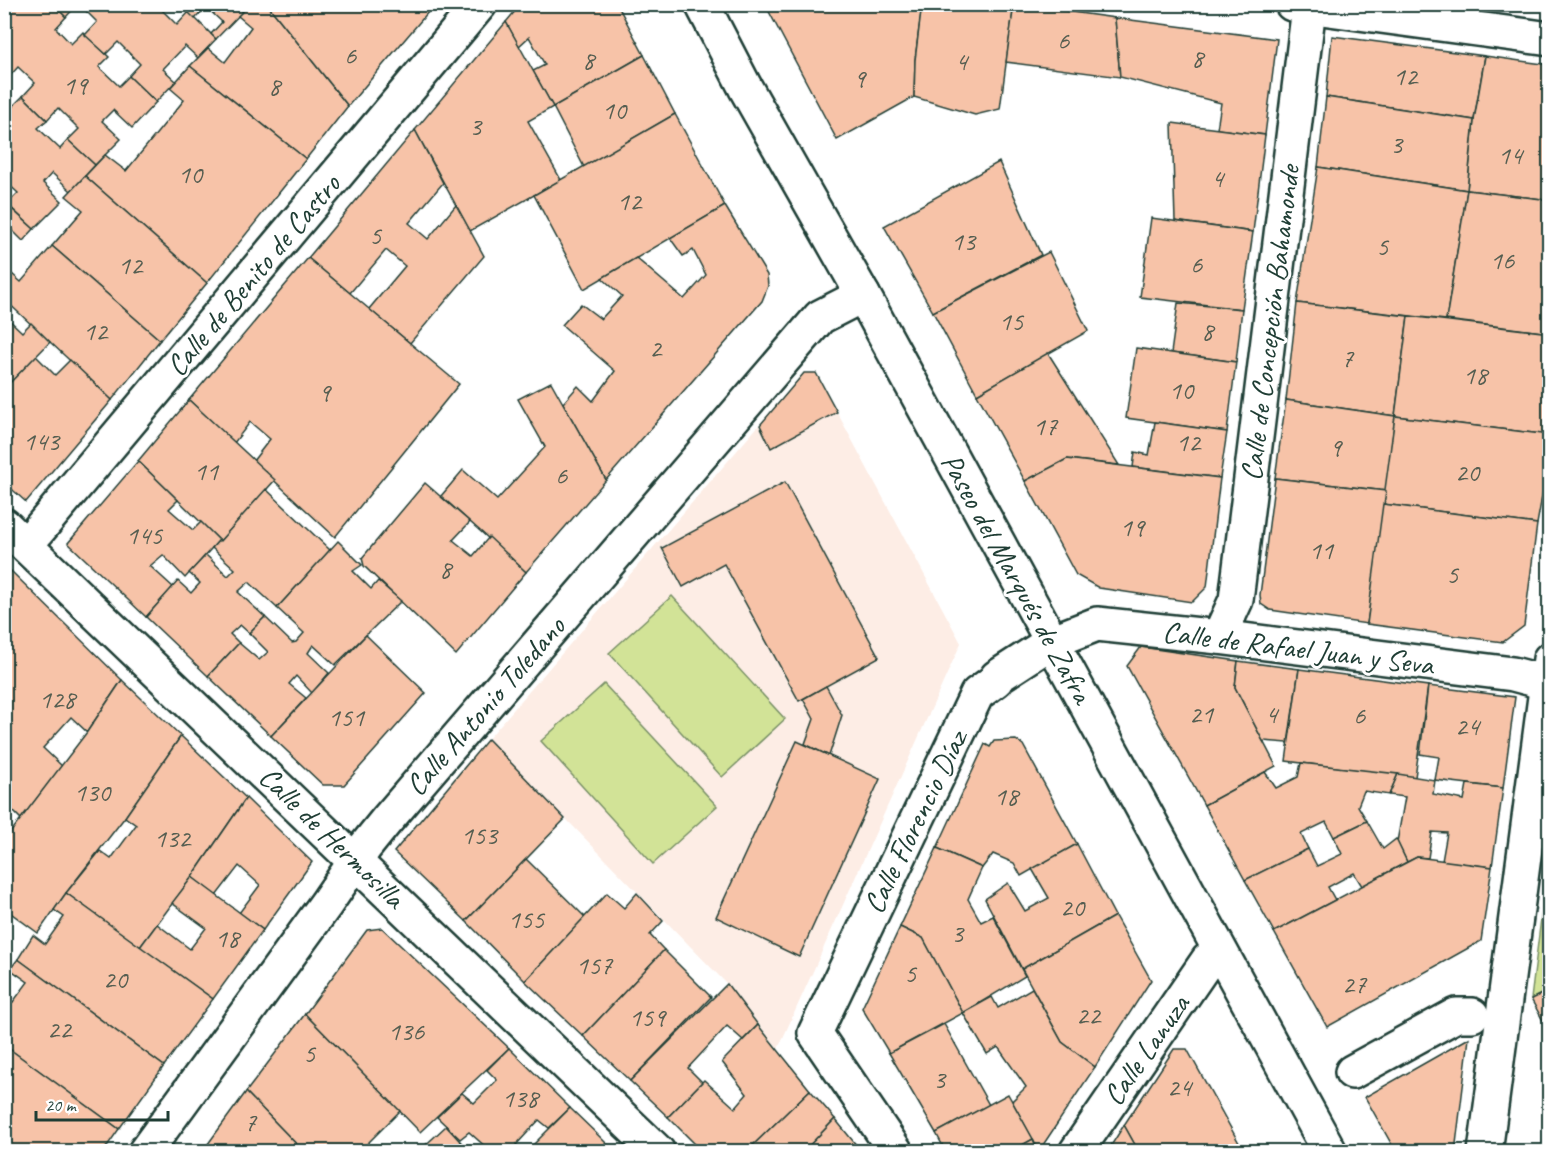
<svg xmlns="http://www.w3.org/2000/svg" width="1554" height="1156" font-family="Caveat,sans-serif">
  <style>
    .built { fill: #fdede5 }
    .green { fill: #d2e397; stroke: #789066; stroke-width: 1.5 }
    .building { fill: #f7c3a8; stroke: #1f3d34; stroke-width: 1.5 }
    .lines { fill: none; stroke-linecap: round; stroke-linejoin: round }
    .street-casing { stroke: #1f3d34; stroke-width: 38 }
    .street { stroke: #fff; stroke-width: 33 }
    .labels { text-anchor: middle; stroke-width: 6; stroke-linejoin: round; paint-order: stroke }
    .number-label { font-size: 27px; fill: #555e51 }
    .street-label { font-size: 30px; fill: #1f3d34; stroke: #fff }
  </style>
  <rect width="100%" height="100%" fill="#fff"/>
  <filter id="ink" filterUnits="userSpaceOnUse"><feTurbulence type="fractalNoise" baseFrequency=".0167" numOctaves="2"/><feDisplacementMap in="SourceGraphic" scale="12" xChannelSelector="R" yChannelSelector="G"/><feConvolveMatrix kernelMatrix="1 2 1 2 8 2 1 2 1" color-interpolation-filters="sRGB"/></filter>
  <g filter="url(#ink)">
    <path class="built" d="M804,373H816L961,643L778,1049L727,984L488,739Z"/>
    <g class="green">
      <path d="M672,596L785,719L722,777L609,653Z"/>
      <path d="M604,684L717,806L653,864L541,741Z"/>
      <path d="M1549,854V990L1531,999Z"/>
    </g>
    <g class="building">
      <path d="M4,4H53L66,17L56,28L71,44L83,32L109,57L99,67L119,86L129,76L156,102L132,128L113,110L102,121L121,139L95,165L68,140L79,129L58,108L47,120L23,96L35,83L18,67L6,80L4,79Z"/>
      <path d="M53,4H78L66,17Z"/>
      <path d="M79,4H156L177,25L189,12L216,39L198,58L185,46L163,69L176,81L156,102L129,76L140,64L118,42L106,54L85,35L97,22Z"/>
      <path d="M180,4H250L216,39L211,34L222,22L206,7L195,19Z"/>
      <path d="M250,4H267L348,106L306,159L190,66L208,48L225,62L251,27L238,16Z"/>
      <path d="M267,4H435L348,106Z"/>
      <path d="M521,4H617L644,55L553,107L533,71L545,65L529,37L519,46L506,22Z"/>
      <path d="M765,4H922L915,60L914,97L837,140Z"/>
      <path d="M922,4H1014L1000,109L975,115L914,97L915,60Z"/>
      <path d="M1014,4L1115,18L1120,77L1006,62Z"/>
      <path d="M1520,4H1550V8Z"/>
      <path d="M1115,18L1277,39L1265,135L1217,129L1221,103L1120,77Z"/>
      <path d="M506,22L553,107L528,121L561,180L470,231L415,130Z"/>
      <path d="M1332,36L1485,56L1474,120L1326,97Z"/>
      <path d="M644,55L675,114L584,167L553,107Z"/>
      <path d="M1485,56L1550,65V200L1467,190L1474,120Z"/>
      <path d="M190,66L306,159L207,283L85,176L105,155L126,171L184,100L170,88Z"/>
      <path d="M23,96L47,120L38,128L60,149L68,140L95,165L71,191L52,173L43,183L62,201L34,229L7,204L18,193L4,180V102L11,108Z"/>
      <path d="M1326,97L1474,120L1467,190L1318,167Z"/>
      <path d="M675,114L725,206L584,289L534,195Z"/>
      <path d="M1172,123L1265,135L1253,232L1175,221Z"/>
      <path d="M415,130L443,183L409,223L428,239L456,205L484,256L410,343L369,309L405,266L386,250L350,293L308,258Z"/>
      <path d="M999,162L1041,255L933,312L884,226Z"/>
      <path d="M1318,167L1467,190L1446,320L1297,303Z"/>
      <path d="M85,176L207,283L160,340L52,246L83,210L66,196Z"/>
      <path d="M1467,190L1550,200V333L1446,320Z"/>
      <path d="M4,202L34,229L23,241L11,229L4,236Z"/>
      <path d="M725,206L767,275L768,286L762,301L606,480L563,403L578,386L593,401L615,371L562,325L581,304L601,319L622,296L602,278L636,258L684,299L706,275L693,250L683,256L670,238Z"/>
      <path d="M1151,218L1253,232L1242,309L1140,297Z"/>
      <path d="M52,246L160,340L112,400L4,299V267L21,282Z"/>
      <path d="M1049,252L1088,331L977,394L933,312Z"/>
      <path d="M308,258L459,384L335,537L253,461L270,439L250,422L234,443L189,400Z"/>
      <path d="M1178,303L1242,309L1236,362L1171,353Z"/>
      <path d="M1297,303L1408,316L1395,416L1286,400Z"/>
      <path d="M4,315L22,332L31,323L50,342L4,389Z"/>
      <path d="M1408,316L1550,333V435L1395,416Z"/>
      <path d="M1136,348L1236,362L1227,432L1126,418Z"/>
      <path d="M1048,353L1119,465L1067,459L1025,481L977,394Z"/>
      <path d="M36,356L55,375L70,360L112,400L26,502L4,482V389Z"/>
      <path d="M804,373H816L837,412L771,448L760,425Z"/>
      <path d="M551,382L606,480L526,572L441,496L463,470L497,500L545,447L518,399Z"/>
      <path d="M189,400L275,480L220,541L138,461Z"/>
      <path d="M1286,400L1395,416L1386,491L1275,478Z"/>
      <path d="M1395,416L1550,435V453L1537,524L1383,504Z"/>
      <path d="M1155,422L1227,432L1220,478L1133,467L1135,452L1149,455Z"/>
      <path d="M1067,459L1220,478L1207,587L1192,602L1099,588L1076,575L1025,481Z"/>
      <path d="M138,461L178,500L169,509L193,530L201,522L219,540L185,578L163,555L150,566L173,587L146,617L68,543Z"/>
      <path d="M1275,478L1386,491L1367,624L1270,610L1261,604L1260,595Z"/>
      <path d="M785,482L879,657L799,701L724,564L683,587L662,548Z"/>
      <path d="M425,483L470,522L453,540L473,556L489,537L526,572L456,655L364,566L362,558Z"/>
      <path d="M266,489L330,550L277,608L249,582L238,592L265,617L249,633L240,625L230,634L239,643L208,676L146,617L178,581L191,593L200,583L189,573L206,555L228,576L235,569L212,548L219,540L220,541Z"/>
      <path d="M1383,504L1537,524L1524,626L1503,642L1367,624Z"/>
      <path d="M338,541L362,565L353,571L371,589L378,581L401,601L335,665L313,645L308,653L329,673L312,693L296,676L289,684L306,698L271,736L208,676L239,643L259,660L268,652L249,633L265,617L292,643L296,642L304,633L277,608Z"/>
      <path d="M11,571L122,680L87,732L71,717L43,748L62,766L21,819L4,802V578Z"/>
      <path d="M366,635L426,693L344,785H323L271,736Z"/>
      <path d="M1141,647L1238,661L1235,687L1276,766L1204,805L1127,666Z"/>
      <path d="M1238,661L1299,669L1288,743L1263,741L1235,687Z"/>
      <path d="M1299,669L1428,686L1415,777L1286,761Z"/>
      <path d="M122,680L181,736L125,817L66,893L38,933L4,908V841L87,732Z"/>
      <path d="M826,686L842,715L829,756L805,744L814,719L803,699Z"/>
      <path d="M1428,686L1515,697L1503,788L1435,780L1439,757L1420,754Z"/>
      <path d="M181,736L246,798L192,877L140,947L66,893L100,851L111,859L136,825L125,817Z"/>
      <path d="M488,739L565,819L466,921L394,852Z"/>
      <path d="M1016,740L1023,745L1077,844L1021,876L1014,863L993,854L982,868L937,848L985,744L990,747L994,741Z"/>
      <path d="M797,741L880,779L799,957L716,917Z"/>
      <path d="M1301,763L1398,774L1389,795L1364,791L1358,806L1367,821L1334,837L1326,822L1301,834L1308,849L1245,880L1204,805L1265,772L1276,788L1298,777Z"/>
      <path d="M1398,774L1435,780L1433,794L1464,800L1467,784L1503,788L1492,867L1442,861L1447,833L1432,832L1428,858L1417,857L1407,862L1397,842L1405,797L1389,795Z"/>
      <path d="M246,798L312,862L263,930L239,913L260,885L239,866L216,896L192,877Z"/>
      <path d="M1367,821L1383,849L1396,839L1407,862L1362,886L1354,873L1328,887L1335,900L1274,932L1245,880L1308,849L1317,866L1342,854L1334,837Z"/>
      <path d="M1077,844L1115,916L1022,969L985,899L1008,883L1025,911L1049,898L1032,869Z"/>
      <path d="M937,848L982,868L968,899L981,922L993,916L1025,976L963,1013L923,938L900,927Z"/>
      <path d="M1417,857L1492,867L1481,941L1327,1027L1274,932Z"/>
      <path d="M526,859L585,917L525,981L466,921Z"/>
      <path d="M192,877L263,930L213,999L140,947L157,924L190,949L206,928L172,903Z"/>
      <path d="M66,893L213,999L164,1066L18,959L33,935L45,944L64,917L54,910Z"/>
      <path d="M607,893L624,908L637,893L663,921L650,935L664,950L583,1036L525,981Z"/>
      <path d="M1115,916L1151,980L1095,1067L1062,1042L1022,969Z"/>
      <path d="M900,927L923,938L963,1013L889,1053L862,1008Z"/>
      <path d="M382,928L509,1048L420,1132L305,1014L367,930Z"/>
      <path d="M664,950L711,997L630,1081L583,1036Z"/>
      <path d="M18,959L164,1066L119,1129L4,1045V1014L28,982L10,969Z"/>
      <path d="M727,984L758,1025L743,1040L727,1026L688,1068L702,1082L668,1117L630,1081Z"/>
      <path d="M1032,988L1062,1042L1095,1067L1039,1151L1012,1101L1026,1087L998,1047L987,1054L963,1013L992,997L998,1008Z"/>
      <path d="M1550,990V1033L1531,999Z"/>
      <path d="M305,1014L400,1111L359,1152H304L246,1092Z"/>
      <path d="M944,1024L989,1105L936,1133L889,1053Z"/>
      <path d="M758,1025L810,1090L746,1152H703L668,1117L704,1080L735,1108L747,1094L722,1062Z"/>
      <path d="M1469,1038L1455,1152H1396L1365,1097Z"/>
      <path d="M4,1045L119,1129L103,1152H15L4,1142Z"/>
      <path d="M509,1048L570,1108L549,1128L539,1120L516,1145L524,1152H488L489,1150L469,1132L460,1139L437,1117L462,1093L474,1103L497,1080L487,1070Z"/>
      <path d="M1174,1049H1187L1244,1152H1139L1124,1125Z"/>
      <path d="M810,1090L835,1119L803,1152H746Z"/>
      <path d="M246,1092L304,1152H202Z"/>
      <path d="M1008,1094L1033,1139L1010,1152H946L936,1133Z"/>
      <path d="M570,1108L598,1135L615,1152H526Z"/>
      <path d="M835,1119L862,1152H803Z"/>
      <path d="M1124,1125L1139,1152H1107Z"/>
      <path d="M446,1126L470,1152H418Z"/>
      <path d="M1033,1139L1038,1152H1010Z"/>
    </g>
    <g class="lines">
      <defs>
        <g id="street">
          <path d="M702,4L745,87L863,295L1330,1152"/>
          <path d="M1292,4L1550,39"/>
          <path d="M4,525L658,1152"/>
          <path d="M26,545L480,4"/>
          <path d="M1219,637L1236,600L1309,7"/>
          <path d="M1352,1072L1456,1015H1472"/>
          <path d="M145,1152L326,904L365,847L386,821L820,317L863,295"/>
          <path d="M896,1152L815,1033L977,694L996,680L997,677L1051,642L1097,624L1219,637L1513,674L1532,679L1546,685"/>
          <path d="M1076,1152L1208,960L1220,952"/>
          <path d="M1485,1152L1550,659"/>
        </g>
      </defs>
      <use href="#street" class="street-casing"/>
      <use href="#street" class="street"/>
    </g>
  </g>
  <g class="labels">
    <g class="number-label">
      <text x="1063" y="49">6</text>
      <text x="350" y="64">6</text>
      <text x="1197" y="67">8</text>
      <text x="588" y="69">8</text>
      <text x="961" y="70">4</text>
      <text x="1405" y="85">12</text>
      <text x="859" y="87">9</text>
      <text x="75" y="94">19</text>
      <text x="274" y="95">8</text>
      <text x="614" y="119">10</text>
      <text x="475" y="135">3</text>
      <text x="1396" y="153">3</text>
      <text x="1510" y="164">14</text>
      <text x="190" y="183">10</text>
      <text x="1217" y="187">4</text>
      <text x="629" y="210">12</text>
      <text x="375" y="244">5</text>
      <text x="963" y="250">13</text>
      <text x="1382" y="255">5</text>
      <text x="1502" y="269">16</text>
      <text x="1196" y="273">6</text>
      <text x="130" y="274">12</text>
      <text x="1011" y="330">15</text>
      <text x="95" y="340">12</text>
      <text x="1207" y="340">8</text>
      <text x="655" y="357">2</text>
      <text x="1347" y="367">7</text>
      <text x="1475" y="384">18</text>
      <text x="1181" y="399">10</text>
      <text x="324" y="401">9</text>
      <text x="1045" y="435">17</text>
      <text x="41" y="450">143</text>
      <text x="1188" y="451">12</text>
      <text x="1335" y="456">9</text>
      <text x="206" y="480">11</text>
      <text x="1467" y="481">20</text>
      <text x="561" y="484">6</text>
      <text x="1132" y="536">19</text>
      <text x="144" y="544">145</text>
      <text x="1321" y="559">11</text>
      <text x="445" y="578">8</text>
      <text x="1452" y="583">5</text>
      <text x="57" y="708">128</text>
      <text x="1201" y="723">21</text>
      <text x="1271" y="723">4</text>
      <text x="1359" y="724">6</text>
      <text x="346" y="726">151</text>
      <text x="1467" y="735">24</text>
      <text x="92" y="801">130</text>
      <text x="1006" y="805">18</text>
      <text x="479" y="844">153</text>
      <text x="172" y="847">132</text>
      <text x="1072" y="916">20</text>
      <text x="526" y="928">155</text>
      <text x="957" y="942">3</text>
      <text x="227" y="947">18</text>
      <text x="594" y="974">157</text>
      <text x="910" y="982">5</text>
      <text x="115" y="988">20</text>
      <text x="1354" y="993">27</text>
      <text x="1088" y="1024">22</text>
      <text x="647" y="1026">159</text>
      <text x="59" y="1038">22</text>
      <text x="406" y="1040">136</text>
      <text x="309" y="1062">5</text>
      <text x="939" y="1088">3</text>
      <text x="1179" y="1096">24</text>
      <text x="520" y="1107">138</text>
      <text x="250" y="1131">7</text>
    </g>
    <g class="street-label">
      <text transform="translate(253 275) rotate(-50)" y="10">Calle de Benito de Castro</text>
      <text transform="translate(1270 323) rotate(-83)" y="10">Calle de Concepción Bahamonde</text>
      <text transform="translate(1017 578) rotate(61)" y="10">Paseo del Marqués de Zafra</text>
      <text transform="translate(1298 648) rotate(7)" y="10">Calle de Rafael Juan y Seva</text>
      <text transform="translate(485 706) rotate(-49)" y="10">Calle Antonio Toledano</text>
      <text transform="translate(915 822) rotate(-64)" y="10">Calle Florencio Díaz</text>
      <text transform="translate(332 837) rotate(44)" y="10">Calle de Hermosilla</text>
      <text transform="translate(1146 1050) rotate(-55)" y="10">Calle Lanuza</text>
    </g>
  </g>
  <rect width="1554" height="1156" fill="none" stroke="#fff" stroke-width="24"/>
  <rect x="12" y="12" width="1530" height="1132" fill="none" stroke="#1f3d34" stroke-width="2" filter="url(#ink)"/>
  <path d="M36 1111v9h132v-9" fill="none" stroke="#1f3d34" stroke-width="3"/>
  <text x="45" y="1111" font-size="18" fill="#1f3d34" stroke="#ffffff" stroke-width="4.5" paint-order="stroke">20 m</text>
</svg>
